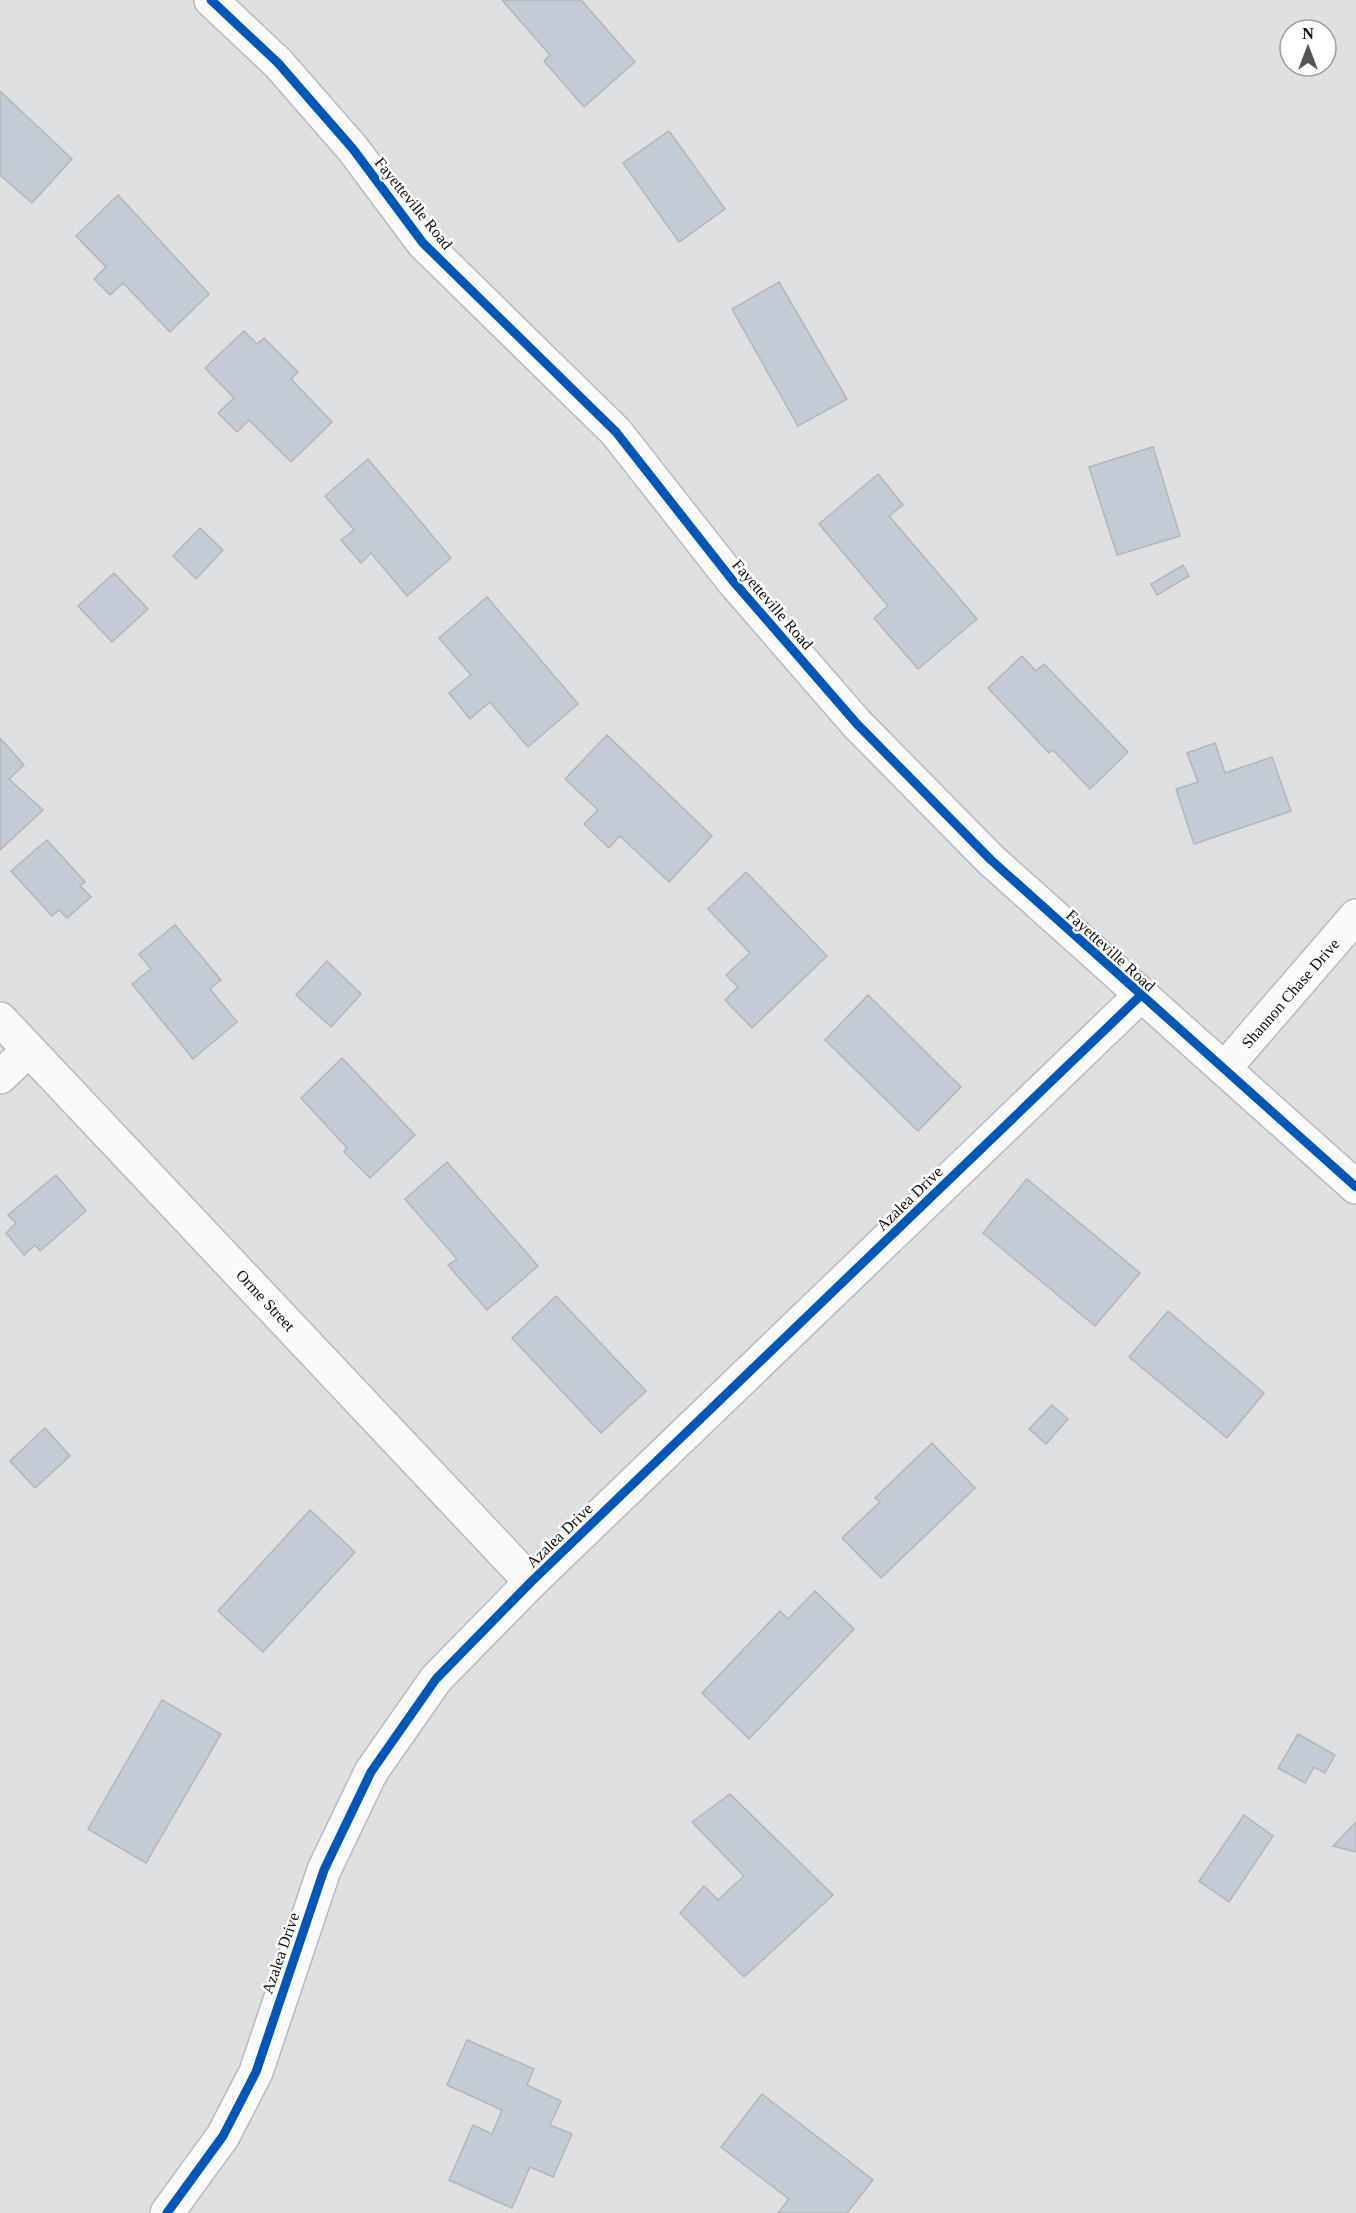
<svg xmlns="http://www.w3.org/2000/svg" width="1356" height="2213" font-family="Georgia,serif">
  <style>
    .building { fill: #c4cdd6; stroke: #b5b7b8; stroke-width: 1.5 }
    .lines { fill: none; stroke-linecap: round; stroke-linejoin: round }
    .street-casing { stroke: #b9bbbb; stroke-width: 36 }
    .secondary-casing { stroke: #b9bbbb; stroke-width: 36 }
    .street { stroke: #fafafa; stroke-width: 33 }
    .secondary { stroke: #fafafa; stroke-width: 33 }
    .cycleway-casing { stroke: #fff; stroke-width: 13 }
    .cycleway { stroke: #0057b8; stroke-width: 9 }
    .labels { text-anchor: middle; stroke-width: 5; stroke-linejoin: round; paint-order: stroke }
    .street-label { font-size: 16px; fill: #0c0c0d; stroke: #fff }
  </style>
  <rect width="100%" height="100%" fill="#dddfe1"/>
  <g class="building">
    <path d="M502,0H581L635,62L584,107L544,61L550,55Z"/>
    <path d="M0,91L72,159L32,203L0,175Z"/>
    <path d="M669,131L725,209L679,242L623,163Z"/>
    <path d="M118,195L209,294L170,332L123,283L110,295L94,279L106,267L76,236Z"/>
    <path d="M779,282L847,399L798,426L732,309Z"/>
    <path d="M244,331L257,344L264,338L298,372L291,379L332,422L291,462L249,420L237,432L218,413L234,398L205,368Z"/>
    <path d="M1153,447L1180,536L1117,555L1089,467Z"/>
    <path d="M368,459L451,558L407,596L371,553L361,563L341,540L354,530L325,496Z"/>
    <path d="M878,474L903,505L889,516L977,619L918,669L874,618L888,606L819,524Z"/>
    <path d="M200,528L223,550L196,579L173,556Z"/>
    <path d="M1183,565L1189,576L1157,595L1151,584Z"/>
    <path d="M114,573L148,609L112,642L78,606Z"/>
    <path d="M487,597L578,704L528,747L490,702L470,719L449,693L471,675L439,638Z"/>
    <path d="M1022,656L1036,671L1044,664L1128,752L1090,789L1053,750L1049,753L988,688Z"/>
    <path d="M607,735L712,836L669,882L620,836L609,848L584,824L598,810L565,779Z"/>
    <path d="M0,738L24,765L9,779L43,810L0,850Z"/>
    <path d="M1215,743L1225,773L1272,757L1291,811L1194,844L1176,789L1198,782L1187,753Z"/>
    <path d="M47,840L85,882L80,886L91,897L67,918L59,910L52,916L11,871Z"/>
    <path d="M746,872L827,956L752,1028L725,1000L738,987L726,975L750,953L708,909Z"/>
    <path d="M175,925L221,980L210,989L237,1022L193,1059L132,984L151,969L139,954Z"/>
    <path d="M327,961L361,994L331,1027L296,995Z"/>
    <path d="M868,995L961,1087L918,1131L825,1040Z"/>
    <path d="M342,1058L415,1135L370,1178L344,1152L347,1148L301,1098Z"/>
    <path d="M447,1162L538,1266L487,1310L448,1265L457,1259L405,1199Z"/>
    <path d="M56,1175L86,1211L40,1251L35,1245L24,1255L6,1233L16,1223L8,1215Z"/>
    <path d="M1027,1179L1140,1273L1095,1326L983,1233Z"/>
    <path d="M556,1296L646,1391L601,1433L512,1338Z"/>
    <path d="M1168,1311L1264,1393L1227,1438L1129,1357Z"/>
    <path d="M1052,1405L1068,1419L1046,1444L1029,1429Z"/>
    <path d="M45,1428L70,1456L35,1488L10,1461Z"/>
    <path d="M932,1443L975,1488L881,1578L842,1538L880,1502L875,1498Z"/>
    <path d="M310,1510L355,1552L263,1652L218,1611Z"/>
    <path d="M815,1591L854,1629L749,1739L702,1693L780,1611L788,1619Z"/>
    <path d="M162,1700L221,1734L146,1863L88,1829Z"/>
    <path d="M1298,1734L1335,1755L1325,1773L1314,1767L1305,1783L1278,1768Z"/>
    <path d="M730,1794L833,1895L744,1977L680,1913L704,1886L718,1900L744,1876L692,1822Z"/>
    <path d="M1244,1815L1273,1836L1229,1902L1199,1881Z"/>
    <path d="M1356,1822V1852L1333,1846Z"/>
    <path d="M467,2040L534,2069L527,2085L561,2101L550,2125L572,2134L553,2177L530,2167L512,2208L449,2180L473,2125L492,2134L502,2110L447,2085Z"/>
    <path d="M762,2094L873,2180L847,2213H778L789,2199L721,2147Z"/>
  </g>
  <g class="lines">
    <defs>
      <g id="street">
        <path d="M0,1019L531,1582"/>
        <path d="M1224,1069L1356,916"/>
        <path d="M0,1077L29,1050"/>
        <path d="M167,2213L223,2136L256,2072L324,1870L371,1772L436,1679L531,1582L1140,996"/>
      </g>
      <path id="secondary" d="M211,0L278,63L353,149L423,243L616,432L733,581L857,724L991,860L1356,1187"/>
    </defs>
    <use href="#street" class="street-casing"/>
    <use href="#secondary" class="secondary-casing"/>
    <use href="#street" class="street"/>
    <use href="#secondary" class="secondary"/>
    <defs>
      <g id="cycleway">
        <path d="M211,0L278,63L353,149L423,243L616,432L733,581L857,724L991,860L1356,1187"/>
        <path d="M167,2213L223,2136L256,2072L324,1870L371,1772L436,1679L531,1582L1140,996"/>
      </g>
    </defs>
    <use href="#cycleway" class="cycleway-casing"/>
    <use href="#cycleway" class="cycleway"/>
  </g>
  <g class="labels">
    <g class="street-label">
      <text transform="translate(414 203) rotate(51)" y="6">Fayetteville Road</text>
      <text transform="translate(773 604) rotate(49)" y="6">Fayetteville Road</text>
      <text transform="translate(1111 950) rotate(42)" y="6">Fayetteville Road</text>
      <text transform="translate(1290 993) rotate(-49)" y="6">Shannon Chase Drive</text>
      <text transform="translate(909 1198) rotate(-44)" y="6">Azalea Drive</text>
      <text transform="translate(266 1300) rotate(47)" y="6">Orme Street</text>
      <text transform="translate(559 1535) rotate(-44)" y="6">Azalea Drive</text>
      <text transform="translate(280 1953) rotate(-71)" y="6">Azalea Drive</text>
    </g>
  </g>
  <g transform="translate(1308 48)"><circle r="28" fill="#ffffff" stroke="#9e9e9e" stroke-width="1.5"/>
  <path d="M0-4.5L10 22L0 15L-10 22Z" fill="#555657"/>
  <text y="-9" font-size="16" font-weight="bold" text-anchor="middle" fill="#0c0c0d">N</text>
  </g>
</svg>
